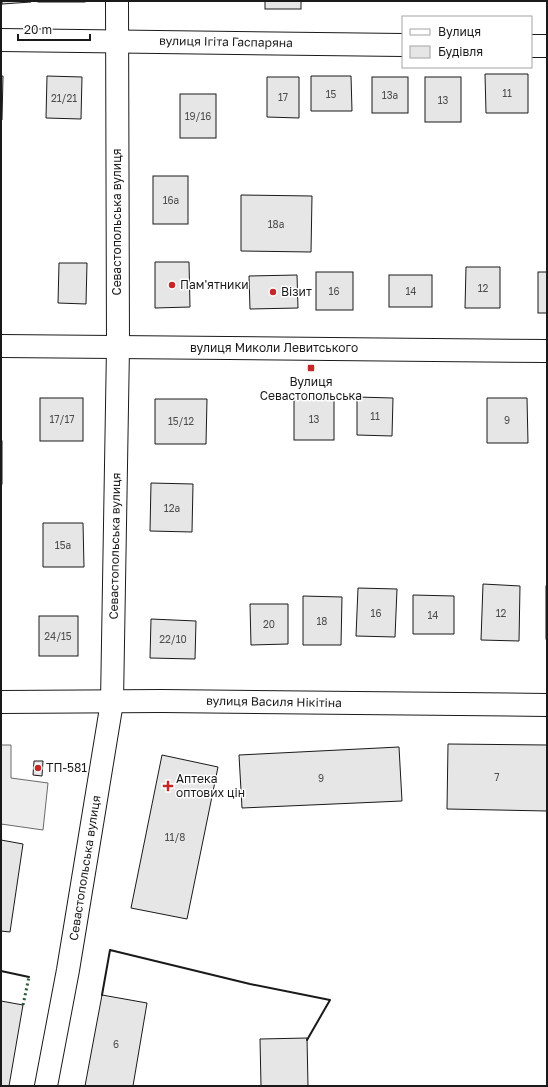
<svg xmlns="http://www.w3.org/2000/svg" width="548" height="1087" font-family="'Golos Text',sans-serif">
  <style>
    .parking { fill: #ededed; stroke: #6a6a6a }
    .building { fill: #e6e6e6; stroke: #1a1a1a }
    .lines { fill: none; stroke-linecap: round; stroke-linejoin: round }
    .minor-casing { stroke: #1a1a1a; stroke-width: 24 }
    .tertiary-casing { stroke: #1a1a1a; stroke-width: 24 }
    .secondary-casing { stroke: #1a1a1a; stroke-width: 24 }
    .minor { stroke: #fff; stroke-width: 22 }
    .tertiary { stroke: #fff; stroke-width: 22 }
    .secondary { stroke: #fff; stroke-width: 22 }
    .hedge { stroke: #2b5a34; stroke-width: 3; stroke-dasharray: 2 3; stroke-linecap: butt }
    .wall { stroke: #1a1a1a; stroke-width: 2 }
    .poi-dot { fill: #c62828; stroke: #fff; stroke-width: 1.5 }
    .labels { text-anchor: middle; stroke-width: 3; stroke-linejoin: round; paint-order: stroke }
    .number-label { font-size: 10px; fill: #4d4d4d }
    .street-label { font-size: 12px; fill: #1a1a1a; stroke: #fff }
    .poi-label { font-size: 12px; fill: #1a1a1a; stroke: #fff; text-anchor: start }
  </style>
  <rect width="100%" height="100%" fill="#fff"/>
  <path class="parking" d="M1,745H11V778L48,783L43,830L1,824Z"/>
  <g class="building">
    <path d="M2,1H31V2L2,4Z"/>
    <rect x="38" y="1" width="47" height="1"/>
    <rect x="265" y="1" width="36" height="8"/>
    <path d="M485,74H528V113H486Z"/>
    <path d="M1,76H3L2,120H1Z"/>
    <path d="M47,76L82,77L81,119L46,118Z"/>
    <path d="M311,76H351L352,111H311Z"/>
    <path d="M267,77H299V118L267,117Z"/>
    <rect x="372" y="77" width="36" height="36"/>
    <rect x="425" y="77" width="36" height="45"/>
    <rect x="180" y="94" width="36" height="44"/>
    <rect x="153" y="176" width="35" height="48"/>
    <path d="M241,195L312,196L311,252L241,251Z"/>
    <path d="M155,262H189L190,307L155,308Z"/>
    <path d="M59,263H87L86,304L58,303Z"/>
    <path d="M466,267H500V308H465Z"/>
    <rect x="316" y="272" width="37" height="38"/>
    <rect x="538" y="272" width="9" height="41"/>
    <path d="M297,275L298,308L250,309L249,276Z"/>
    <rect x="389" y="275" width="43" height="32"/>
    <path d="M357,397L393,398L392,436L357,435Z"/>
    <rect x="40" y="398" width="43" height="43"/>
    <rect x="294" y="398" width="40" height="42"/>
    <path d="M487,398H527L528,443H487Z"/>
    <path d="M155,399H207L206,444H155Z"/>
    <rect x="1" y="441" width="1" height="43"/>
    <path d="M151,483L193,484L192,532L150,531Z"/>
    <path d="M43,523H83L84,567H43Z"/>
    <path d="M483,584L520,586L519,641L481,640Z"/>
    <rect x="546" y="586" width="1" height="53"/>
    <path d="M358,588L397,589L395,637L356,636Z"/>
    <path d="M413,595L454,596V634H413Z"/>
    <path d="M303,596L342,597L341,645H303Z"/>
    <path d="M250,604H288V644L251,645Z"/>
    <rect x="39" y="616" width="39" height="40"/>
    <path d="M151,619L196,621L195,659L150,658Z"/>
    <path d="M448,744L547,745V811L447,809Z"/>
    <path d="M399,747L402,801L242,808L239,755Z"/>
    <path d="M162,755L218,767L187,919L131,908Z"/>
    <path d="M34,761H43L42,776L33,775Z"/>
    <path d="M1,840L23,844L10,932L1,931Z"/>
    <path d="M102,995L147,1003L133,1086H85Z"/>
    <path d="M1,1001L23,1005L9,1086H1Z"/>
    <path d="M307,1038L308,1086H261L260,1039Z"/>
  </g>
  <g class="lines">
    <defs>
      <g id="minor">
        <path d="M117,1L118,347"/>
        <path d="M1,40L403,45"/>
        <path d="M531,46H547"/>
      </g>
      <g id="tertiary">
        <path d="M1,702L161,701L547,705"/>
        <path d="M46,1086L68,970L112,702L118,347"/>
      </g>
      <path id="secondary" d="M1,346L547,351"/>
    </defs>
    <use href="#minor" class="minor-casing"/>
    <use href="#tertiary" class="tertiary-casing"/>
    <use href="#secondary" class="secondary-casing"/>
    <use href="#minor" class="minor"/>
    <use href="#tertiary" class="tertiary"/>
    <use href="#secondary" class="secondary"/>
    <path class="hedge" d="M23,1005L29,977"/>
    <g class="wall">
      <path d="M1,971L29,977"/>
      <path d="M102,995L110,950L250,984L330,1000L307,1040"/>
    </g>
  </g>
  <g class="poi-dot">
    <circle cx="172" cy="285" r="4"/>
    <circle cx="273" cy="292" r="4"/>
    <rect x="307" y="364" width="8" height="8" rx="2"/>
    <circle cx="38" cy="768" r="4"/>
    <path d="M166 780h4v4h4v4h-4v4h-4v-4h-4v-4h4z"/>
  </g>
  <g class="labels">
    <g class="number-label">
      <text x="507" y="97">11</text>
      <text x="331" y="98">15</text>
      <text x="390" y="99">13а</text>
      <text x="283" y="101">17</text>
      <text x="64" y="102">21/21</text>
      <text x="443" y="104">13</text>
      <text x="198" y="120">19/16</text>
      <text x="171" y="204">16а</text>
      <text x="276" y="228">18а</text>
      <text x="483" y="292">12</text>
      <text x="334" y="295">16</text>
      <text x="411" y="295">14</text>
      <text x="375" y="420">11</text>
      <text x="62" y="423">17/17</text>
      <text x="314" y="423">13</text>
      <text x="507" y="424">9</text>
      <text x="181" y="425">15/12</text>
      <text x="172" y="512">12а</text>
      <text x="63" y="549">15а</text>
      <text x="376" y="617">16</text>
      <text x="501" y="617">12</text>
      <text x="433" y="619">14</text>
      <text x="322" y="625">18</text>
      <text x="269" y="628">20</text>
      <text x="58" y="640">24/15</text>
      <text x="173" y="643">22/10</text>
      <text x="497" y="781">7</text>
      <text x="321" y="782">9</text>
      <text x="175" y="841">11/8</text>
      <text x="116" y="1048">6</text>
    </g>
    <g class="street-label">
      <text transform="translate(226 42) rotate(1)" y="4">вулиця Ігіта Гаспаряна</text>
      <text transform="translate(117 222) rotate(-90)" y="4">Севастопольська вулиця</text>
      <text x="274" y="352">вулиця Миколи Левитського</text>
      <text transform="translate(115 546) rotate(-89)" y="4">Севастопольська вулиця</text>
      <text transform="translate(274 702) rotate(1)" y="4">вулиця Василя Нікітіна</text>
      <text transform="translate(85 868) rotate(-81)" y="4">Севастопольська вулиця</text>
    </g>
    <g class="poi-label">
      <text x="180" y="289">Пам'ятники</text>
      <text x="281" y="296">Візит</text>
      <text x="311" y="386" text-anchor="middle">Вулиця<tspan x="311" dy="14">Севастопольська</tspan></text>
      <text x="46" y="772">ТП-581</text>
      <text x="176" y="783">Аптека<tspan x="176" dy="14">оптових цін</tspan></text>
    </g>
  </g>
  <rect width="548" height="1087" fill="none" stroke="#1a1a1a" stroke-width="4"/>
  <rect x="402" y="16" width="130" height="52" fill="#ffffff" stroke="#a3a3a3"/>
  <rect x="410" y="29" width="20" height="6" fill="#ffffff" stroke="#a3a3a3"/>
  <text x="438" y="36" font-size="12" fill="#1a1a1a">Вулиця</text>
  <rect x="410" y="46" width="20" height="12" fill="#e6e6e6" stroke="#a3a3a3"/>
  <text x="438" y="56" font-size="12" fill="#1a1a1a">Будівля</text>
  <path d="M18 34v6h72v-6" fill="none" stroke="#1a1a1a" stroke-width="2"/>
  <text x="24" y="34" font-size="12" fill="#1a1a1a" stroke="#ffffff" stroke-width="3" paint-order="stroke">20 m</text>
</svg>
